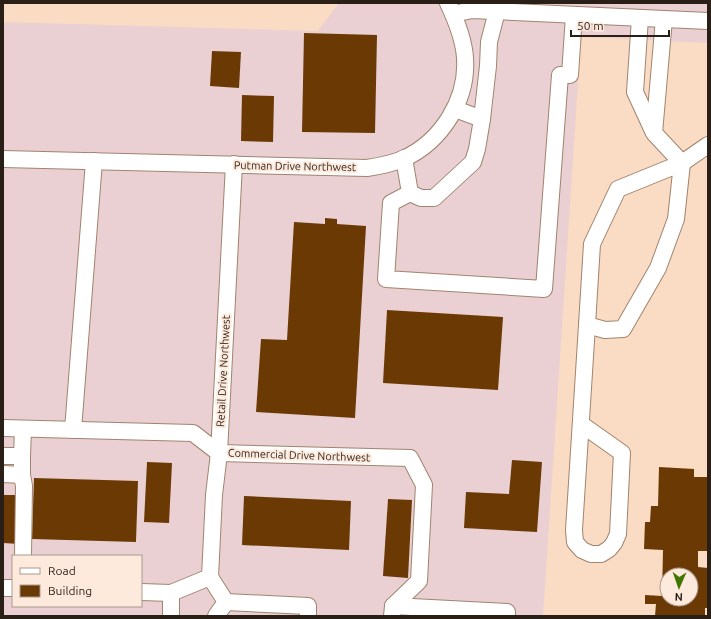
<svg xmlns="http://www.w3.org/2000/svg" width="711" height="619" font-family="Ubuntu,sans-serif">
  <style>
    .commercial { fill: #ead0d3; fill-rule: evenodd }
    .building { fill: #6b3903; fill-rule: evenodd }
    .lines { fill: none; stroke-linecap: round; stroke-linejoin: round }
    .minor-casing { stroke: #a0846e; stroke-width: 18 }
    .minor { stroke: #fff; stroke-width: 16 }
    .labels { text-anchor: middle; stroke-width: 4; stroke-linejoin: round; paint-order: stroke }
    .street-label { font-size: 11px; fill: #2a1f16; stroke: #feeadc }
  </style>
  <rect width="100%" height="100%" fill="#fadbc3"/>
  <path class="commercial" d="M339,3H708V43L581,37L543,616H3V22L318,31ZM13,556H141V606H13Z"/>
  <g class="building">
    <path d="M304,33L377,35L375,133L302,132Z"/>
    <path d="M212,51L241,52L239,88L210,86Z"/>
    <path d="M242,95L274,96L273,142L241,141Z"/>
    <path d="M325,218L337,219V224L366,226L355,418L256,412L261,339L287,340L294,222L325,224Z"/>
    <path d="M387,310L503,317L498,390L383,383Z"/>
    <path d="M512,460L542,462L537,532L464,528L466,492L509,494Z"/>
    <path d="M147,462L172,463L169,523L144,522Z"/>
    <path d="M659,467L694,469V477H708V551H698V567L708,568V608H705V616H655L656,604H645V595L662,596L663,550L644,549L645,522H650L651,506H658ZM667,575H691V599H667Z"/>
    <path d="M34,478L138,481L136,542L32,539Z"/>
    <path d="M3,495H20L19,544L3,543Z"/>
    <path d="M244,496L351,501L349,550L242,545Z"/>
    <path d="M388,499L412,500L408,578L383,576Z"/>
  </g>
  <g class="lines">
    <defs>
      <g id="minor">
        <path d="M453,14L472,10L708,21"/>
        <path d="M640,18L635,92L653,131"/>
        <path d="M664,19L654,133L682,163L708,145"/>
        <path d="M482,119L488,66L489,42L497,11"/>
        <path d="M404,158L410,193L391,203L386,279L544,289L560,75H570L574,15"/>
        <path d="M3,159L367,168C380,166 391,164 403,159C441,142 468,100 465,58C464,39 456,20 448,3"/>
        <path d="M682,163L676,219L658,268L623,329L605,330L587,325L592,244L618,189Z"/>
        <path d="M410,193L421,198H434L473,162L477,149L482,119L455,109"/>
        <path d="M581,424L622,453L618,534L614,543L609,549L601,554H591L582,550L575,542L574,530L587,325"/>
        <path d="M3,428L193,433L219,453L410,458L424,485L419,581L393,606L392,616"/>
        <path d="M73,430L94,161"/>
        <path d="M3,456H22V475L3,474"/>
        <path d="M22,456L23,429"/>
        <path d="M22,475L24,486L23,556"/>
        <path d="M210,577L214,495L219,453L234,164"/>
        <path d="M210,577L226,602L308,606V616"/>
        <path d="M3,588H13"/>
        <path d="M141,592L171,593L210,577"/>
        <path d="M171,593V616"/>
        <path d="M393,606L507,612V616"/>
        <path d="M216,616L226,602"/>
      </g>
    </defs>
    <use href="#minor" class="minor-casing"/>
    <use href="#minor" class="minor"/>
  </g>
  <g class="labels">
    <g class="street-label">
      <text transform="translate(295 166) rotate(1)" y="4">Putman Drive Northwest</text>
      <text transform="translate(223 371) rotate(-87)" y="4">Retail Drive Northwest</text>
      <text transform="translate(299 455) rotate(2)" y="4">Commercial Drive Northwest</text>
    </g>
  </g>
  <rect width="711" height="619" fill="none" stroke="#2a1f16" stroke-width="8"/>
  <rect x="12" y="555" width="130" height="52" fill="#feeadc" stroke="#a9998d"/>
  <rect x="20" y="568" width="20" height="6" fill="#ffffff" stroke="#a9998d"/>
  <text x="48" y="575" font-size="12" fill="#2a1f16">Road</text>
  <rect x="20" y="585" width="20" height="12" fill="#6b3903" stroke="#a9998d"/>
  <text x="48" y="595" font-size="12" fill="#2a1f16">Building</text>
  <g transform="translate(679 587) rotate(182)"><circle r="19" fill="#feeadc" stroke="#a9998d"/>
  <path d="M0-3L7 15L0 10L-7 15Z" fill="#417602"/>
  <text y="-6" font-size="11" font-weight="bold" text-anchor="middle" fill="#2a1f16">N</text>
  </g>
  <path d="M571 30v6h98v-6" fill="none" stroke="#2a1f16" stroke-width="2"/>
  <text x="577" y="30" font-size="12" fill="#2a1f16" stroke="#feeadc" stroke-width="3" paint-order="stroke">50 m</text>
</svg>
